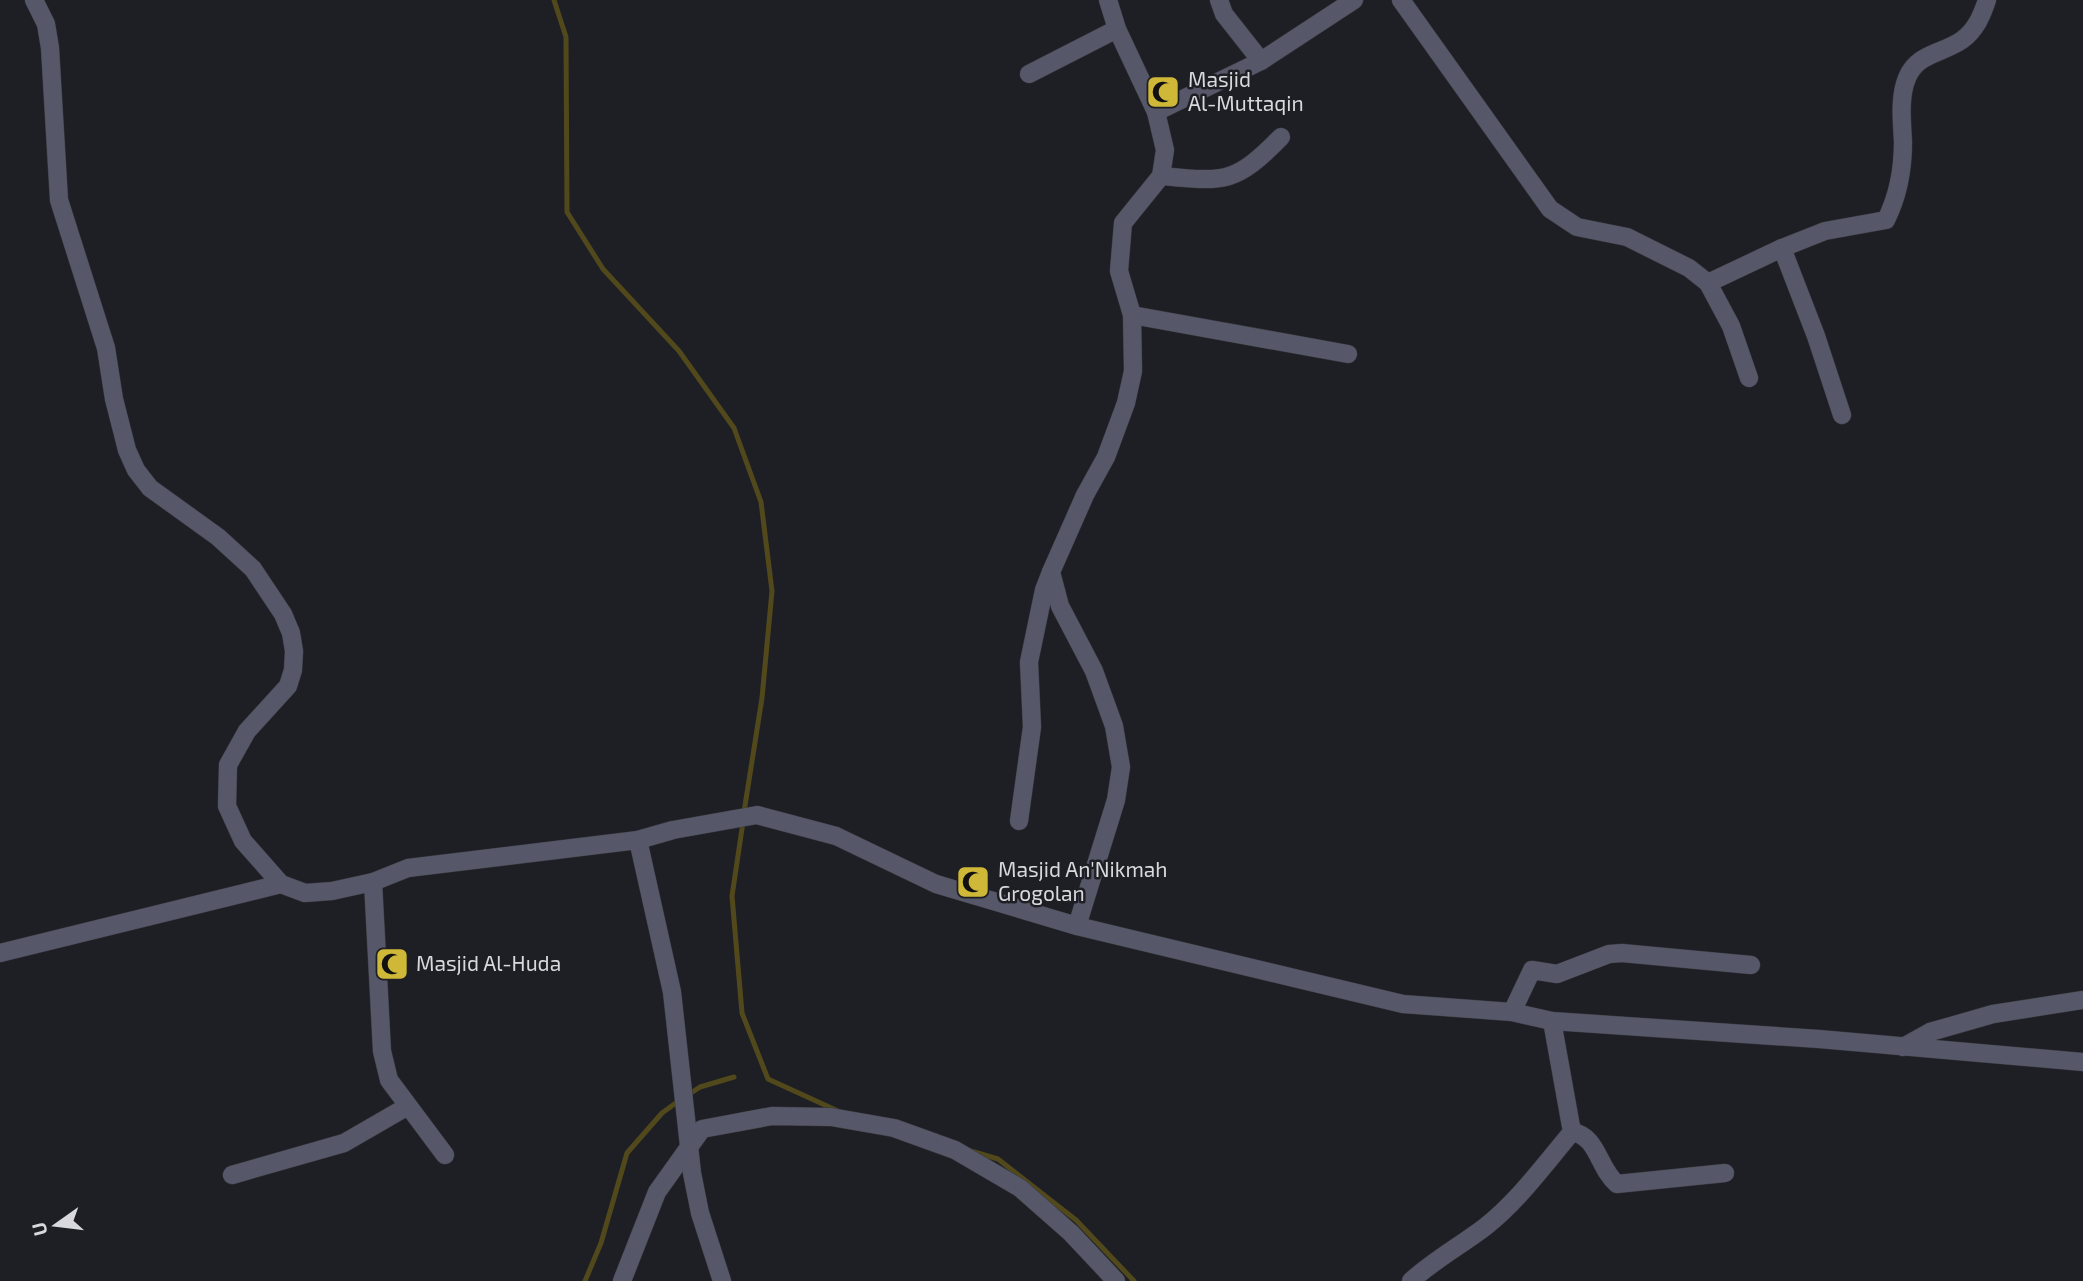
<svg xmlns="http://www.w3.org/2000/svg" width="2083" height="1281" font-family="'Exo 2',sans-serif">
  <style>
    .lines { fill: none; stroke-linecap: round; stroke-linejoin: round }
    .stream { stroke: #51491c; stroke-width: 5 }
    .minor-casing { stroke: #38393e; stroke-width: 19 }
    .minor { stroke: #56586a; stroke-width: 18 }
    .labels { text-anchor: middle; stroke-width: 5; stroke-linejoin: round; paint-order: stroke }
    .poi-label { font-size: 21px; fill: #d9d9dd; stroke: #1e1f24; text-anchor: start }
  </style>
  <rect width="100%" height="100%" fill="#1e1f24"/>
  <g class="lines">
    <g class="stream">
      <path d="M554,0L566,37L567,212L603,269L679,351L734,428L761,502L772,591L762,698L744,812"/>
      <path d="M743,822L732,896L742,1013L768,1079L838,1111"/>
      <path d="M688,1095L700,1087L734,1077"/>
      <path d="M971,1151L998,1159L1076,1220L1134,1281"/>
      <path d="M585,1281L601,1243L627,1153L662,1113L680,1100"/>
    </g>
    <defs>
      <g id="minor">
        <path d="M34,0L46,24L50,48L59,200L106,348L114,399L127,450L136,470L150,488L218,537L253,569L283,614L291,633L294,651L293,670L288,686L247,731L228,765L227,806L243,841L281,884L305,893L332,891L373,882L408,868L638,840L673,830L757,815L836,836L936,884L1077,926L1403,1004L1512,1012L1552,1021L1819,1039L2083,1062"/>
        <path d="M1219,0L1224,14L1261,61"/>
        <path d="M1401,0L1550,209L1577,227L1627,237L1689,268L1708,283L1731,326L1749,378"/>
        <path d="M1029,74L1117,29"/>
        <path d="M1156,112L1261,61L1354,0"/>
        <path d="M1161,176C1225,182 1235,184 1281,137"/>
        <path d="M1782,248L1816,336L1842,415"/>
        <path d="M1708,283L1782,248L1825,231L1886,220C1898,196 1903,169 1903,142C1902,122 1899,97 1907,78C1917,53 1942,54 1962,40C1976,30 1982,15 1987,0"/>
        <path d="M1132,315L1348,354"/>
        <path d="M1019,821L1032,727L1029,662L1044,590L1051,572"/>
        <path d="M638,840L672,992L692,1173L700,1213L722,1281"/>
        <path d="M373,882L382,1051L389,1080L445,1155"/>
        <path d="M1077,926L1116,800L1121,767L1114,726L1094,671L1060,606L1051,572L1085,495L1106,457L1126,403L1133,371L1132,315L1119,271L1123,223L1161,176L1165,150L1156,112L1117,29L1108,0"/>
        <path d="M0,953L281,884"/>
        <path d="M1512,1012L1532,970L1557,974L1609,954L1622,953L1751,965"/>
        <path d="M1903,1047L1930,1032L1993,1014L2083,1000"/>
        <path d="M1572,1132C1598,1136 1598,1168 1617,1184L1725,1173"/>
        <path d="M232,1175L344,1143L408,1106"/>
        <path d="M622,1281L657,1192L702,1129L772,1116L831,1117L894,1128L955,1150L1020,1188L1071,1233L1116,1281"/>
        <path d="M1411,1281C1434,1260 1460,1246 1485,1227C1519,1200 1544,1165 1572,1132L1552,1021"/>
      </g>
    </defs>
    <use href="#minor" class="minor-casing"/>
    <use href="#minor" class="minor"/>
  </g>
  <defs>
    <symbol id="mosque-square" viewBox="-11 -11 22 22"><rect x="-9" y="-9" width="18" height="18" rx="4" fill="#cfb837" stroke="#1e1f24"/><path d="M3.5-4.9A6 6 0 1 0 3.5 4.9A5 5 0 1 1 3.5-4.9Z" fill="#111"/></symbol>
  </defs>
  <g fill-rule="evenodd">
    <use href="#mosque-square" x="1144" y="73" width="38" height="38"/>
    <use href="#mosque-square" x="954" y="863" width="38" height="38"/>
    <use href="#mosque-square" x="373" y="945" width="38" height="38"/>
  </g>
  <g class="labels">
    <g class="poi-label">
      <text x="1188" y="87">Masjid<tspan x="1188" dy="24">Al-Muttaqin</tspan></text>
      <text x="998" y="877">Masjid An'Nikmah<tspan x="998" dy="24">Grogolan</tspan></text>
      <text x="416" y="971">Masjid Al-Huda</text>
    </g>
  </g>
  <g transform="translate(56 1225) rotate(256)" stroke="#1e1f24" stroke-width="5" paint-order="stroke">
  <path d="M0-5L12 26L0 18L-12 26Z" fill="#d9d9dd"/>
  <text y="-10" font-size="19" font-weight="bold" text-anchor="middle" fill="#d9d9dd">U</text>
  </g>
</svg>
